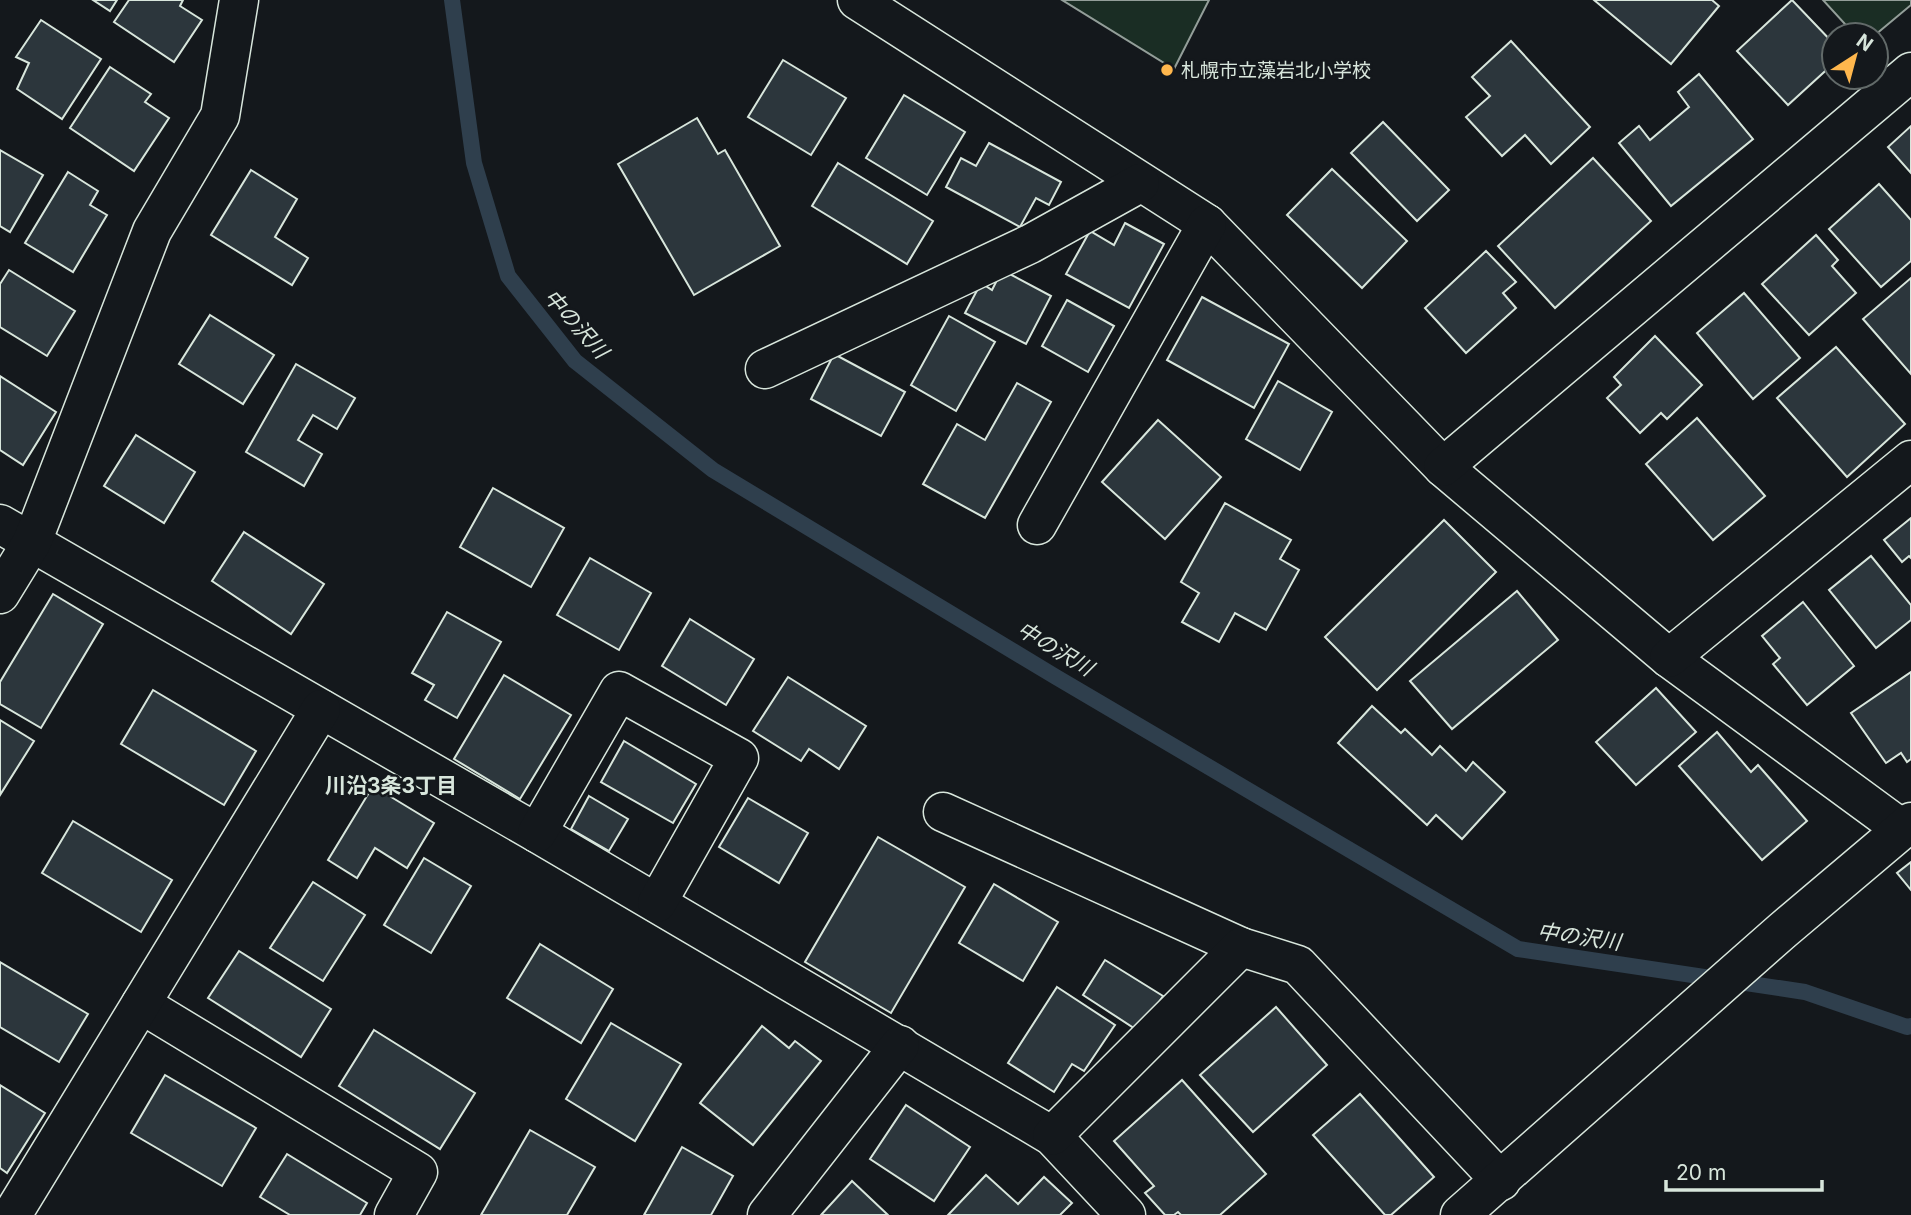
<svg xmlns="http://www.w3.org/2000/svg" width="1911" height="1215" font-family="Inter,'Noto Sans JP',sans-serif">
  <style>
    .green { fill: #1a2d24; stroke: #939e99; stroke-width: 2 }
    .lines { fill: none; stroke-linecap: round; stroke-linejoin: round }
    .stream { stroke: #2f3f4d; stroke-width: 16 }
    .building { fill: #2c363c; stroke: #d8e6dc; stroke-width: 2 }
    .minor-casing { stroke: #d8e6dc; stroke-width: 41 }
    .minor { stroke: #14181c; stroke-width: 38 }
    .poi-dot { fill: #ffb74d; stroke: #14181c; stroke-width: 2.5 }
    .labels { text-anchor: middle; stroke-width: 5; stroke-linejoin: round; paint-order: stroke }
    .poi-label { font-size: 19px; fill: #d8e6dc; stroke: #14181c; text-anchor: start }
    .water-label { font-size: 21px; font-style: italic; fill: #d8e6dc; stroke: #14181c }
    .neighbourhood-label { font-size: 21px; font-weight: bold; fill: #d8e6dc; stroke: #14181c }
  </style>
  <rect width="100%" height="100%" fill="#14181c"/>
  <g class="green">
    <path d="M1062,0H1209L1174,69Z"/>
    <path d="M1823,0H1911V5L1875,35H1855Z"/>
  </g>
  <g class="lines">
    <path class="stream" d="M452,0L474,163L508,276L575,361L713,470L1056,677L1518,949L1805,992L1907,1027L1911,1026"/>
  </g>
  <g class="building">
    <path d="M93,0H117L110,11Z"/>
    <path d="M129,0H183L180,6L202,20L174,62L114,22Z"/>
    <path d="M1594,0H1712L1719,6L1671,64Z"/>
    <path d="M1792,0L1834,44V63L1788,105L1737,51Z"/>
    <path d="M41,20L101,59L62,119L17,89L29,63L16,57Z"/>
    <path d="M1511,41L1590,127L1551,164L1525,135L1502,156L1466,117L1490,96L1472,77Z"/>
    <path d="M783,60L846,98L811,155L748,117Z"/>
    <path d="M110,67L151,94L145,102L169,118L134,171L70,128Z"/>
    <path d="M1699,74L1753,139L1671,206L1619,143L1639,126L1650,140L1689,107L1678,92Z"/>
    <path d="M904,95L965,132L927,195L866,158Z"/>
    <path d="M697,118L718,154L725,150L780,246L694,295L618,164Z"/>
    <path d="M1383,122L1449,190L1417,221L1351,153Z"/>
    <path d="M1911,126V173L1888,147Z"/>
    <path d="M989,143L1061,182L1049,205L1036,198L1020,227L946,187L961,158L976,166Z"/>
    <path d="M0,150L43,175L10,232L0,226Z"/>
    <path d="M1593,158L1651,221L1555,308L1498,246Z"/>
    <path d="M838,163L933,221L907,264L812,206Z"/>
    <path d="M1332,169L1407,241L1362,288L1287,215Z"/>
    <path d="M251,170L297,199L275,237L308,258L292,285L211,235Z"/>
    <path d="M68,172L98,191L90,205L107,215L73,272L25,243Z"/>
    <path d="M1879,184L1911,220V261L1881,287L1829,229Z"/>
    <path d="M1125,223L1164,244L1129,308L1066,274L1090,231L1114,245Z"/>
    <path d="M1816,235L1838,260L1832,266L1856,293L1809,335L1762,284Z"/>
    <path d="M1486,251L1516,282L1503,293L1516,308L1466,353L1425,308Z"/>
    <path d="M9,270L75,311L47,356L0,327V284Z"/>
    <path d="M1002,270L1051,296L1026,344L965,313L981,283L992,290Z"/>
    <path d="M1911,278V374L1863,319Z"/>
    <path d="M1744,293L1800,358L1753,399L1697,333Z"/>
    <path d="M1202,297L1289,344L1254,408L1167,360Z"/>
    <path d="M1067,300L1114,326L1088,372L1042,346Z"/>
    <path d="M210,315L274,355L243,404L179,364Z"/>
    <path d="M949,316L995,342L956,411L911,385Z"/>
    <path d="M1655,336L1702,385L1667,419L1661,413L1640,433L1607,398L1621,385L1614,377Z"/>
    <path d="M1836,347L1905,424L1847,477L1777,398Z"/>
    <path d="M834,354L905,392L881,436L811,399Z"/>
    <path d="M296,364L355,398L337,429L313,415L298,440L322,454L304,486L246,452Z"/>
    <path d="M0,376L56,412L23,465L0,450Z"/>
    <path d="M1278,381L1332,412L1300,470L1246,439Z"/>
    <path d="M1017,383L1051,402L985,518L923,484L957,424L985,440Z"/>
    <path d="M1697,418L1765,496L1713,540L1646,464Z"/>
    <path d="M1158,420L1221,477L1165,539L1102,482Z"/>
    <path d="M136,435L195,472L164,523L104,486Z"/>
    <path d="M493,488L564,528L531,587L460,547Z"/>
    <path d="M1225,503L1291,540L1280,559L1299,570L1266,630L1235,613L1219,642L1182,622L1199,593L1181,582Z"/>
    <path d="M1911,518V558L1909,556L1902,562L1884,540Z"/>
    <path d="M1444,520L1496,572L1377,690L1325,637Z"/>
    <path d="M244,532L324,584L291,634L212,581Z"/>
    <path d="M1871,556L1911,605V620L1876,648L1829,590Z"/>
    <path d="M590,558L651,593L619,650L557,615Z"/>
    <path d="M1517,591L1558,640L1452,729L1410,681Z"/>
    <path d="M53,594L103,624L41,728L0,704V682Z"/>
    <path d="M1803,602L1854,666L1807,705L1773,664L1780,658L1762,636Z"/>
    <path d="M447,612L501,642L457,718L425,700L434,685L412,673Z"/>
    <path d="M690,619L754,659L726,705L662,666Z"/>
    <path d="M1911,672V759L1907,762L1901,753L1886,763L1851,713Z"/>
    <path d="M504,675L571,715L520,799L454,759Z"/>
    <path d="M788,677L866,726L839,769L809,749L801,761L753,731Z"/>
    <path d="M1656,688L1696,732L1636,785L1596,742Z"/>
    <path d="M153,690L256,751L224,805L121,744Z"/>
    <path d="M1372,706L1401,733L1405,729L1432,755L1440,746L1466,771L1473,762L1505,792L1462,839L1436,815L1427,825L1338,743Z"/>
    <path d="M0,720L34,741L0,795Z"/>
    <path d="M1717,732L1751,772L1758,765L1807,821L1762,860L1679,766Z"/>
    <path d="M624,741L696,784L673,823L601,782Z"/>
    <path d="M373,786L434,823L407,868L375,848L357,878L328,860Z"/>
    <path d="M589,796L628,819L609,851L571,829Z"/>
    <path d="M748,798L808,833L779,883L719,847Z"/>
    <path d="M73,821L172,880L141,932L42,873Z"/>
    <path d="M878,837L965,887L891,1013L805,962Z"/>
    <path d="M424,858L471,886L431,953L384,925Z"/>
    <path d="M1911,862V890L1897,873Z"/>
    <path d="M313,882L365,915L323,981L270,948Z"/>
    <path d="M994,884L1058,922L1023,981L959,943Z"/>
    <path d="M540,944L613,989L581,1043L507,998Z"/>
    <path d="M239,951L331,1009L301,1057L208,998Z"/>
    <path d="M1105,960L1163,996L1140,1032L1083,995Z"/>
    <path d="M0,962L88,1014L59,1062L0,1027Z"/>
    <path d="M1057,987L1115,1025L1084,1071L1072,1064L1054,1092L1008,1063Z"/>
    <path d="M1276,1007L1327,1065L1253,1132L1200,1075Z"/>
    <path d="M611,1023L681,1064L635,1141L566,1099Z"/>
    <path d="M762,1026L789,1048L795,1041L821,1061L753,1145L700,1103Z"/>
    <path d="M374,1030L475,1093L440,1149L339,1086Z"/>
    <path d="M165,1075L256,1128L222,1186L131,1133Z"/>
    <path d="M1182,1080L1266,1174L1220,1215H1181L1178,1212L1174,1215H1165L1145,1193L1154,1186L1114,1141Z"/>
    <path d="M0,1085L45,1113L7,1173L0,1168Z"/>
    <path d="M1360,1094L1434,1177L1391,1215H1385L1313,1135Z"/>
    <path d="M906,1105L970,1147L934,1201L870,1159Z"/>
    <path d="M530,1130L595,1167L567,1215H481Z"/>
    <path d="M682,1147L733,1176L711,1215H644Z"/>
    <path d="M287,1154L367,1203L360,1215H290L260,1197Z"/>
    <path d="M986,1175L1018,1204L1044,1177L1072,1203L1060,1215H948Z"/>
    <path d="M852,1181L888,1215H821Z"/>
  </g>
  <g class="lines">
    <defs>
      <g id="minor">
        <path d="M857,0L1207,224L1443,467L1669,658L1902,829"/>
        <path d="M765,369L1030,244L1140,183"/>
        <path d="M1443,467L1911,72"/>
        <path d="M0,524L537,833L1052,1136L1126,1215"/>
        <path d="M1037,525L1207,224"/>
        <path d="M0,594L32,542L152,231L220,116L239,0"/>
        <path d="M1669,658L1911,460"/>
        <path d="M943,812L1241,947"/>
        <path d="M537,833L619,691L739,758L657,903"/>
        <path d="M141,1004L418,1172L394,1215"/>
        <path d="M1052,1136L1241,947L1298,965L1501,1181"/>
        <path d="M12,1215L321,709"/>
        <path d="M767,1215L900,1045"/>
        <path d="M1460,1215L1782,931L1911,822"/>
      </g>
    </defs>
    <use href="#minor" class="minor-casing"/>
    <use href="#minor" class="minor"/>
  </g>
  <circle class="poi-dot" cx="1167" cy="70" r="7"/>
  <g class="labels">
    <g class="poi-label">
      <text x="1181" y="77">札幌市立藻岩北小学校</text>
    </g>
    <g class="water-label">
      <text transform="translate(576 324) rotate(48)" y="7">中の沢川</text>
      <text transform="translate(1055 649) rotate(31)" y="7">中の沢川</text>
      <text transform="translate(1579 937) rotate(8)" y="7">中の沢川</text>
    </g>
    <g class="neighbourhood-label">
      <text x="391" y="793">川沿3条3丁目</text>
    </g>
  </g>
  <g transform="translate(1855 56) rotate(36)"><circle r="33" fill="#14181c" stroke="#626a69" stroke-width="2"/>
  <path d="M0-5L12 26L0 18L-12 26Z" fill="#ffb74d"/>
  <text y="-10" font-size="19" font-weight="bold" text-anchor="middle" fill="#d8e6dc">N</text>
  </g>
  <path d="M1666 1180v10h156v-10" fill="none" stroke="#d8e6dc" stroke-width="3.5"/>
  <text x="1676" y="1180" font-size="21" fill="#d8e6dc" stroke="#14181c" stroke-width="5" paint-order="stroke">20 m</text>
</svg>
